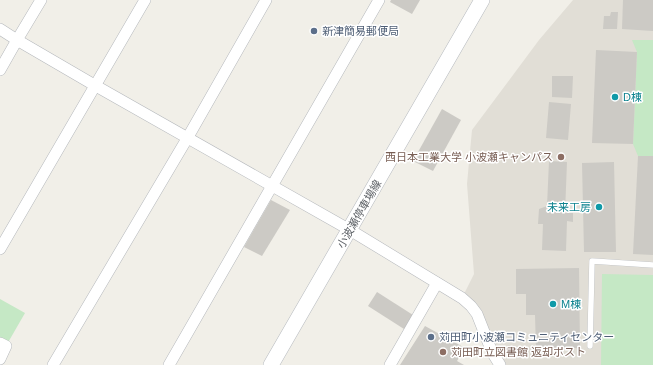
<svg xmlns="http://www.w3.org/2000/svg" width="653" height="365" font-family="Helvetica,'Noto Sans JP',sans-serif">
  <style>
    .education { fill: #e1ded6 }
    .green { fill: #c5e8c5 }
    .building { fill: #cccac5 }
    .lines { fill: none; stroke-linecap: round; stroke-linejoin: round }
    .lane-casing { stroke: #b5b8bc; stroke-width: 6 }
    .street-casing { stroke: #b5b8bc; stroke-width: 12 }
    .secondary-casing { stroke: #b6babf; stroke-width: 16 }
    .lane { stroke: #fff; stroke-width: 5.5 }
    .street { stroke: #fff; stroke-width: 11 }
    .secondary { stroke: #fff; stroke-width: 15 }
    .service-dot { fill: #5c6f8a; stroke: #fff; stroke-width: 1.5 }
    .culture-dot { fill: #0f9aa8; stroke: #fff; stroke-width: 1.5 }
    .education-dot { fill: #8d6e63; stroke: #fff; stroke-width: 1.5 }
    .labels { text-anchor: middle; stroke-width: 3; stroke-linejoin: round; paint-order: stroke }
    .service-label { font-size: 11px; fill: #4e5e75; stroke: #fff; text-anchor: start }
    .culture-label { font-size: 11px; fill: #0d838f; stroke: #fff; text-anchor: start }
    .education-label { font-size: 11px; fill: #785e54; stroke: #fff; text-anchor: end }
    .street-label { font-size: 11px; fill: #5f6368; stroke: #fff }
  </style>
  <rect width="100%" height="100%" fill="#f1efe8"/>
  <path class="education" d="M573,0H653V365H500L462,298L474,274L467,184L472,130L539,40Z"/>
  <g class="green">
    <path d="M632,40H653V156H638L633,144L637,52Z"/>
    <path d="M602,274L653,275V365H601Z"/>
    <path d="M0,299L25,313L6,346L0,343Z"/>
  </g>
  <g class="building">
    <path d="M391,0H420L412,14L390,2Z"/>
    <path d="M623,0H653V31L622,29Z"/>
    <path d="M611,12H618L617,29H603L604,16H610Z"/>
    <path d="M596,50L637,52L633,144L592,143Z"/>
    <path d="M552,76H573L572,98L552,97Z"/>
    <path d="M549,102L571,104L568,140L546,138Z"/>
    <path d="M442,109L461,120L433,171L413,161Z"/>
    <path d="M638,156H653V255L633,254Z"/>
    <path d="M549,161L567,162L565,213H573V222L567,221L566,251L542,250L543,224H538L539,209L547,206Z"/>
    <path d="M614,162L616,252H584L582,163Z"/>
    <path d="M271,200L290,210L262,256L244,247Z"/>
    <path d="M579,268L580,348L536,349L535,315H526V294H516V269Z"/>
    <path d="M377,292L413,315L404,329L368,306Z"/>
    <path d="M425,326L465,348L457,361L464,365H400Z"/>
  </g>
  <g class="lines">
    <defs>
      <path id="lane" d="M590,346L592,261L653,265"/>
      <g id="street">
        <path d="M0,29L17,40L41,0"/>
        <path d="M0,70L17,40L96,86L350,230L462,298L471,306L477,314L492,352L500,365"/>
        <path d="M0,249L145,0"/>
        <path d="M0,343L6,346L0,359"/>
        <path d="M53,365L188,137L266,0"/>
        <path d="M169,365L379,0"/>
        <path d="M390,365L437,283"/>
      </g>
      <path id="secondary" d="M271,365L482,0"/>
    </defs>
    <use href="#lane" class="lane-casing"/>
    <use href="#street" class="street-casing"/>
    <use href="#secondary" class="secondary-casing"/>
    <use href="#lane" class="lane"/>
    <use href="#street" class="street"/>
    <use href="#secondary" class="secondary"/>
  </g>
  <g class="service-dot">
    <circle cx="314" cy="31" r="4"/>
    <circle cx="431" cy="337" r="4"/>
  </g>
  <g class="culture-dot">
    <circle cx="615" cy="97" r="4"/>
    <circle cx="599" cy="207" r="4"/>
    <circle cx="553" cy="304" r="4"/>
  </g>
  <g class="education-dot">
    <circle cx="561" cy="157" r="4"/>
    <circle cx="443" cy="352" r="4"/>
  </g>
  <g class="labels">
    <g class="service-label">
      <text x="322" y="35">新津簡易郵便局</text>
      <text x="439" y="341">苅田町小波瀬コミュニティセンター</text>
    </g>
    <g class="culture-label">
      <text x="623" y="101">D棟</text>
      <text x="591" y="211" text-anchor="end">未来工房</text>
      <text x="561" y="308">M棟</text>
    </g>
    <g class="education-label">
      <text x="553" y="161">西日本工業大学 小波瀬キャンパス</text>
      <text x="451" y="356" text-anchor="start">苅田町立図書館 返却ポスト</text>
    </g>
    <g class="street-label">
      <text transform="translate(359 214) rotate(-60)" y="4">小波瀬停車場線</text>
    </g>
  </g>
</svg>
